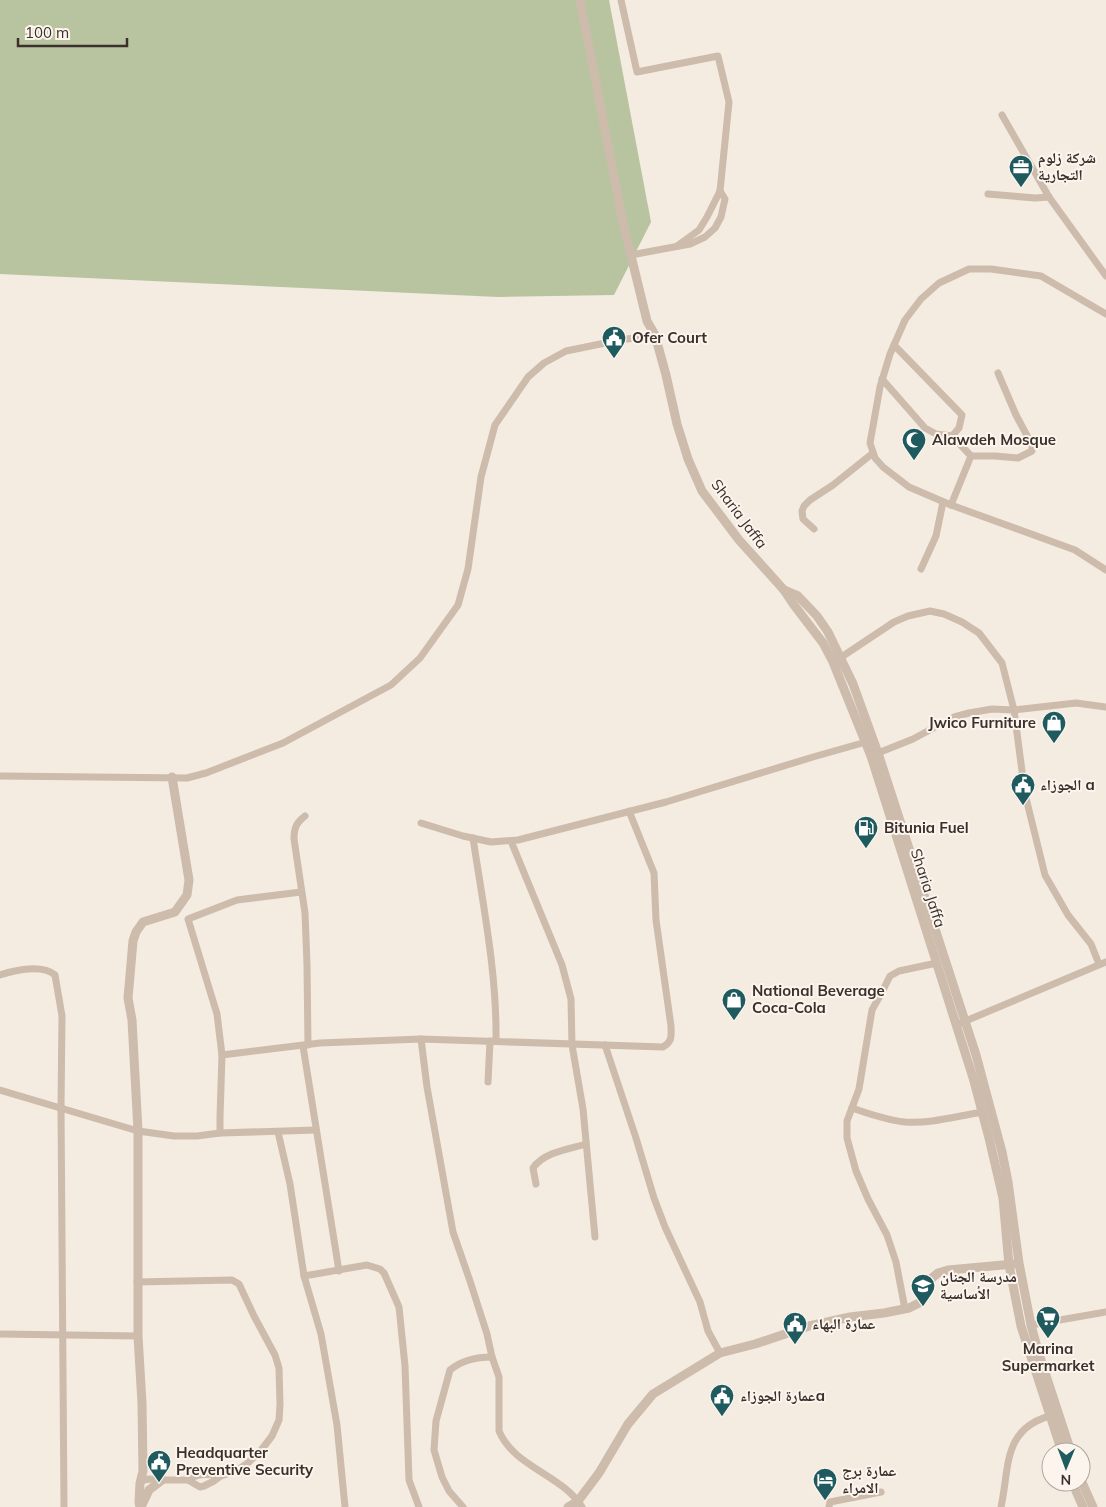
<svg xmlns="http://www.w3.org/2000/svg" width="1106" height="1507" font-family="Mulish,'Noto Naskh Arabic',sans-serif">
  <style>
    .green { fill: #b8c4a0 }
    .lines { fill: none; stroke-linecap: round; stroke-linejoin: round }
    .minor { stroke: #cdbbac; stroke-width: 7 }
    .tertiary { stroke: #cdbbac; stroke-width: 9 }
    .labels { text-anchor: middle; stroke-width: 4; stroke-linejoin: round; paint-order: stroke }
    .poi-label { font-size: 15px; font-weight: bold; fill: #3b302b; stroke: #fbf5ee; text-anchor: start }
    .street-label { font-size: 15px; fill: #3b302b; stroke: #fbf5ee }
  </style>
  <rect width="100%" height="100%" fill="#f4ebe1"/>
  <path class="green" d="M0,0H609L651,222L614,295L498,297L0,274Z"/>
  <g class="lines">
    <g class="minor">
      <path d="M621,0L637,72L718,56L729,102L720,191L707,217L699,230L677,246"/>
      <path d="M1002,115L1049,197L1106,276"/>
      <path d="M988,194L1035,198L1049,197"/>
      <path d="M631,255L690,244L705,237L715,228L721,217L725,199L720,191"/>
      <path d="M1106,314L1041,276L991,269H969L939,283L921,299L905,320L890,354L880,387L870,443L875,458L883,467L909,487L951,505L1075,550L1106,570"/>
      <path d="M894,345L962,415L959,428L952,436"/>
      <path d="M882,379L925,428L936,434L952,436L971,456"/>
      <path d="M951,505L971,456H995L1018,458L1032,451V445L1016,415L998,373"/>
      <path d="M814,529L803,519L802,511L804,506L810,500L833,485L873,453"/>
      <path d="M921,569L936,536L943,502"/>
      <path d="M837,660L894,622L908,616L930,611L944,614L962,622L979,633L1002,663L1014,710L1025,794L1045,875L1068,915L1091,944L1099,964"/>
      <path d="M878,753L913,739L954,717L969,713L992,709L1014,710L1076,703L1106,707"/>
      <path d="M0,776L187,778L206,773L283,743L391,685L420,658L458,605L468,569L481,477L495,425L528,377L544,363L566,351L620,340L655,335"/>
      <path d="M305,816C296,823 294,828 294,839L305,913L307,964L308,1045"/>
      <path d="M421,823L463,836L491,842L518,840L666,802L813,757L866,742"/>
      <path d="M473,838C483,905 497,973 496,1041"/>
      <path d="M511,841L562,965L571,999L572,1045L583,1109L595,1237"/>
      <path d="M0,975C15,970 42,964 55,975L62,1016L61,1108L64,1507"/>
      <path d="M956,1025L1106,962"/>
      <path d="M421,1039L427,1087L453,1232L470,1281L487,1334L492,1357L499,1377V1431C514,1467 561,1474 582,1507"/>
      <path d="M605,1045L636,1138L654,1198L665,1227L700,1302L708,1331L720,1353"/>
      <path d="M303,1046L339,1271"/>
      <path d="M222,1055L217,1014L188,919L237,900L301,892"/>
      <path d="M488,1082L490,1041"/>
      <path d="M0,1090L138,1131L174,1136H197L220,1133L316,1130"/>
      <path d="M852,1108C869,1114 887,1120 905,1122C930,1124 957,1116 983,1112"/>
      <path d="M278,1132L290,1184L304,1276L321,1334L337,1425L345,1507"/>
      <path d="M220,1133V1117L222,1055L320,1043L421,1039L663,1047C673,1041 671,1036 671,1026L656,920L654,873L629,811"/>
      <path d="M536,1184L533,1168C544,1152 569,1149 586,1144"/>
      <path d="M304,1276L367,1265L380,1269L384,1273L399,1307L405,1366L409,1480L419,1507"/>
      <path d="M137,1282L232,1280L239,1284L254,1316L275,1355L279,1368L280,1404L279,1420L272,1436L262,1449L248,1463L236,1471L221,1476L214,1481L204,1486L200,1487L188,1480C198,1473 209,1474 221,1476"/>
      <path d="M905,1309L896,1262L887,1235L868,1199L856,1171L847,1138V1121L859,1089L872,1010L882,992L890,976L899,971L937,963"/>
      <path d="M1031,1325L1106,1312"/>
      <path d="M0,1334L138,1336"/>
      <path d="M140,1483L144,1480L149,1479L162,1480H188"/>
      <path d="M463,1507L449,1491L442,1477L434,1450L436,1421L450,1370C462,1360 476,1357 492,1357"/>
      <path d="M829,1507L830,1502L881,1492"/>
      <path d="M1001,1507C1010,1466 1002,1428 1053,1415"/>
    </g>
    <g class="tertiary">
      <path d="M580,0L623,223L647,321L655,335L666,375L677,424L688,459L702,491L739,540L784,590L794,605L823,643L833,662L871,756L974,1081L989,1138L1003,1198L1009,1265L1021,1326L1062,1452"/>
      <path d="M784,590L798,596L817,616L828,632L853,684L878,753L976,1055L1002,1152L1008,1182L1019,1263L1031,1325L1038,1351L1071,1452"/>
      <path d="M1081,1480L1093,1507"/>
      <path d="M1072,1482L1083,1507"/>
      <path d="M140,1507L139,1502L140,1483L143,1471L142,1403L138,1336V1131L132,1020L128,998L133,941L136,932L143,922L175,912L187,895L189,880L172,777"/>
      <path d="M141,1507L149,1490L162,1480"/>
      <path d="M568,1507L578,1501L599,1473L628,1424L653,1394L720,1353L755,1344L809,1326L850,1317L884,1313L909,1308L921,1302L932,1278L938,1273L948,1270L1014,1264"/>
    </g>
  </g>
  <defs>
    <symbol id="office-pin" viewBox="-11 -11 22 30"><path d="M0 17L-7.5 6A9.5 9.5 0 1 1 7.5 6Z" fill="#1f5a5e" stroke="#fbf5ee"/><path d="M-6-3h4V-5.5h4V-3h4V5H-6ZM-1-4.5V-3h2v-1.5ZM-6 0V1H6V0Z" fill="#fff"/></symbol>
    <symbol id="civic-pin" viewBox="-11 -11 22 30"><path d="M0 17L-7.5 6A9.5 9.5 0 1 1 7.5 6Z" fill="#1f5a5e" stroke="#fbf5ee"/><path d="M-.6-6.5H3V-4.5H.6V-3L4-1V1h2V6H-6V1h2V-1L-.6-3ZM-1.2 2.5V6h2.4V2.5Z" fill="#fff"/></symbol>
    <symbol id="mosque-pin" viewBox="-11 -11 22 30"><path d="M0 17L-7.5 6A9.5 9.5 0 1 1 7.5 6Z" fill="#1f5a5e" stroke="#fbf5ee"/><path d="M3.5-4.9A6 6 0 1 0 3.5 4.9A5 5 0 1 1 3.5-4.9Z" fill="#fff"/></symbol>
    <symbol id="shop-pin" viewBox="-11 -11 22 30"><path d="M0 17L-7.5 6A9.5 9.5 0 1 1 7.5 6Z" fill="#1f5a5e" stroke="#fbf5ee"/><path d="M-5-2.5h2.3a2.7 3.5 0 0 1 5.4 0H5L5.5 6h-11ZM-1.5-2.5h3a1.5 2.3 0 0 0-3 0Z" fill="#fff"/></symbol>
    <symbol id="fuel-pin" viewBox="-11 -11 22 30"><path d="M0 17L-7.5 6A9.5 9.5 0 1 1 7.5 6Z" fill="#1f5a5e" stroke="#fbf5ee"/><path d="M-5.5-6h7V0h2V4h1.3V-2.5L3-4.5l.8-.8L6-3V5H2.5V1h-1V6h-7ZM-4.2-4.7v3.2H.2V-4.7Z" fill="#fff"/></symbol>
    <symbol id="school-pin" viewBox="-11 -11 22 30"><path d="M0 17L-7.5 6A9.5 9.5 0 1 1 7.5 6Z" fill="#1f5a5e" stroke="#fbf5ee"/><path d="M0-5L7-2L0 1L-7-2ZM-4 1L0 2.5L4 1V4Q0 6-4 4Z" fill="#fff"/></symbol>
    <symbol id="supermarket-pin" viewBox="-11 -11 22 30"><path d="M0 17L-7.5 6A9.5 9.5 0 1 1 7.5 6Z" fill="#1f5a5e" stroke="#fbf5ee"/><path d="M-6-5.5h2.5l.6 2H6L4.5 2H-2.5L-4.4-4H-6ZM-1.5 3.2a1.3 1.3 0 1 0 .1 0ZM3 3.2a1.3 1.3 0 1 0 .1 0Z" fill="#fff"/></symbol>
    <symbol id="hotel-pin" viewBox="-11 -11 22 30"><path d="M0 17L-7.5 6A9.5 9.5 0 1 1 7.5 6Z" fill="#1f5a5e" stroke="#fbf5ee"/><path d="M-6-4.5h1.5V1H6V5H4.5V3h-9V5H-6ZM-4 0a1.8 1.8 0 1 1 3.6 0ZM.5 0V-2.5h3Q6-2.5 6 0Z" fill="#fff"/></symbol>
  </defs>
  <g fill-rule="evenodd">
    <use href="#office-pin" x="1007" y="153" width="28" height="38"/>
    <use href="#civic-pin" x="600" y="324" width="28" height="38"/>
    <use href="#mosque-pin" x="900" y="426" width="28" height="38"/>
    <use href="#shop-pin" x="1040" y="709" width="28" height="38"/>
    <use href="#civic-pin" x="1009" y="771" width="28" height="38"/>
    <use href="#fuel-pin" x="852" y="814" width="28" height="38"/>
    <use href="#shop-pin" x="720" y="986" width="28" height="38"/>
    <use href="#school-pin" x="909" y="1272" width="28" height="38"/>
    <use href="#supermarket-pin" x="1034" y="1304" width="28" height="38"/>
    <use href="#civic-pin" x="781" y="1310" width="28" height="38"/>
    <use href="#civic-pin" x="708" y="1382" width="28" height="38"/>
    <use href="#civic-pin" x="145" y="1448" width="28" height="38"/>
    <use href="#hotel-pin" x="811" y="1466" width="28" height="38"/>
  </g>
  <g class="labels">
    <g class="poi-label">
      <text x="1038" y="163">شركة زلوم<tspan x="1038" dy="17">التجارية</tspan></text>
      <text x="632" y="343">Ofer Court</text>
      <text x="932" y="445">Alawdeh Mosque</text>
      <text x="1036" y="728" text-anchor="end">Jwico Furniture</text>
      <text x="1040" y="790">الجوزاء a</text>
      <text x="884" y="833">Bitunia Fuel</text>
      <text x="752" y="996">National Beverage<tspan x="752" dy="17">Coca-Cola</tspan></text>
      <text x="940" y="1282">مدرسة الجنان<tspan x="940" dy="17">الأساسية</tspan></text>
      <text x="812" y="1329">عمارة البهاء</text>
      <text x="1048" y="1354" text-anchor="middle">Marina<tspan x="1048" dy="17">Supermarket</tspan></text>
      <text x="740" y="1401">عمارة الجوزاءa</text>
      <text x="176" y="1458">Headquarter<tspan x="176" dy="17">Preventive Security</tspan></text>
      <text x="842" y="1476">عمارة برج<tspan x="842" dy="17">الامراء</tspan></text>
    </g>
    <g class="street-label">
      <text transform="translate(739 514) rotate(53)" y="5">Sharia Jaffa</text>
      <text transform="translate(928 888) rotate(72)" y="5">Sharia Jaffa</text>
    </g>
  </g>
  <g transform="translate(1066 1467) rotate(181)"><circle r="24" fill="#fbf5ee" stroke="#aea6a0"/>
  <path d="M0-4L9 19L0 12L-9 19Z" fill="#1f5a5e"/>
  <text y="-8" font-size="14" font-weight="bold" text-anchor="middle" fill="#3b302b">N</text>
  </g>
  <path d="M18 38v8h109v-8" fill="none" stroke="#3b302b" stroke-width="2.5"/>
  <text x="25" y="38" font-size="15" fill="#3b302b" stroke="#fbf5ee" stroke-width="4" paint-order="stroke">100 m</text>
</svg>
